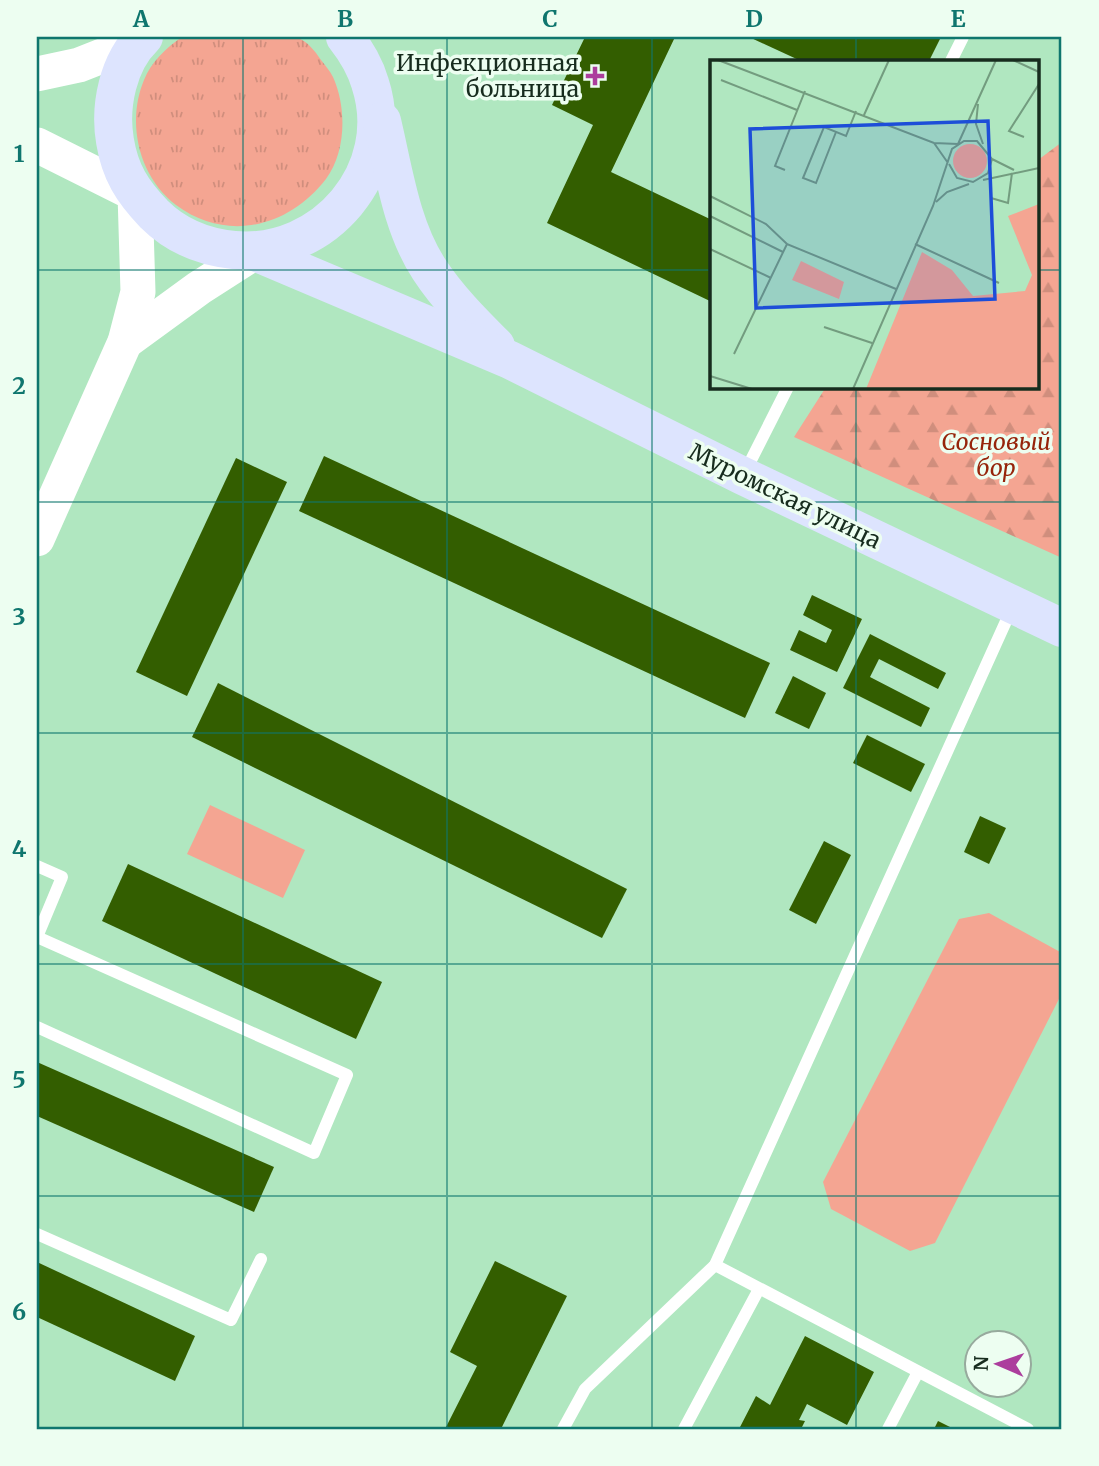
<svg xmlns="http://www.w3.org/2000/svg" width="1099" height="1466" font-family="Merriweather,serif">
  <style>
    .grass { fill: url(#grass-tufts) }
    .forest { fill: url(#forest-firs) }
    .green { fill: #f4a592 }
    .building { fill: #335e00 }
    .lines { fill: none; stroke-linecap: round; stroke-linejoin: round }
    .lane { stroke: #fff; stroke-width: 12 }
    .secondary { stroke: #fff; stroke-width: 35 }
    .primary { stroke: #dde4fe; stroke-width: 38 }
    .grid { fill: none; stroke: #0f766e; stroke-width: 2; stroke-opacity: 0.55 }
    .poi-dot { fill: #ac3e9d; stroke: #edfef1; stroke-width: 2.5 }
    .labels { text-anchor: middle; stroke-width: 7; stroke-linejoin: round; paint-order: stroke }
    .poi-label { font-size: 23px; fill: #172c1e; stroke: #edfef1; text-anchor: end }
    .park-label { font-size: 23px; font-style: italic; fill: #96240b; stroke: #edfef1 }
    .street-label { font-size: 23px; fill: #172c1e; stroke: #edfef1 }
    .inset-road { fill: none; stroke: #739c7f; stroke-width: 2 }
    .view { fill: #1d4ed8; fill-opacity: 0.15; stroke: #1d4ed8; stroke-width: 3.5 }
    .inset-edge { fill: none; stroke: #172c1e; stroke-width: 3.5 }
    .neatline { fill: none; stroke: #0f766e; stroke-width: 2.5 }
    .grid-label { font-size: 23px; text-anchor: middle; font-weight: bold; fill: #0f766e }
  </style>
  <defs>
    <pattern id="grass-tufts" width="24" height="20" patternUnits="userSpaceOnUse" patternTransform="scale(1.75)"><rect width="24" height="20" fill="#f4a592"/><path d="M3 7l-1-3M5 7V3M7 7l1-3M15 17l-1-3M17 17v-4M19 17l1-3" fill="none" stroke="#d08e7d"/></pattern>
    <pattern id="forest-firs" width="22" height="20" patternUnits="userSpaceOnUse" patternTransform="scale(1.75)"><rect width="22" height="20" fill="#f4a592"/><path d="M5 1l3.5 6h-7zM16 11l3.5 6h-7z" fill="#d08e7d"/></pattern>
  </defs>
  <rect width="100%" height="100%" fill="#b0e7c0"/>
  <path class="grass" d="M182,37C210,37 238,37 267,37C276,37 290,34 298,38C308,42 315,51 321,60C325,65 330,71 333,77C347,108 346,152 326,179C289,227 227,243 176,205C139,177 126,123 144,80C151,62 166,48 182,37Z"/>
  <path class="forest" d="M1062,142V558L794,437L826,387H1038V160Z"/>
  <g class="green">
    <path d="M210,805L305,850L283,898L187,854Z"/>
    <path d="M989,913L1062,953V993L935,1243L910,1251L831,1209L823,1182L959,919Z"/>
  </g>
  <g class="building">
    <path d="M585,37H675L611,172L712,220V302L547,223L593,125L552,105Z"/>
    <path d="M749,37H941L929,61H801Z"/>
    <path d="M324,456L770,663L745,718L299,511Z"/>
    <path d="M236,458L287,482L187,696L136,672Z"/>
    <path d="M812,595L862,619L837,672L790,650L799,630L826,643L832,630L803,615Z"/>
    <path d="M870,634L946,673L938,689L879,659L870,677L930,708L921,727L843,688Z"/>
    <path d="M793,676L826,693L809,729L775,713Z"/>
    <path d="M218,683L627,889L602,938L192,737Z"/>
    <path d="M867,735L925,764L911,792L853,763Z"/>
    <path d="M980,816L1006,828L989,864L964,852Z"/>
    <path d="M824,841L851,855L816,924L789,910Z"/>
    <path d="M128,864L382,982L356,1039L102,921Z"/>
    <path d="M37,1062L274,1167L254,1212L37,1116Z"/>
    <path d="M495,1261L567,1296L501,1429H445L477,1366L450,1352Z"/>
    <path d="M37,1262L195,1336L175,1381L37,1317Z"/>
    <path d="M805,1336L874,1372L847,1425L807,1404L799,1420L805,1421L801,1429H739L756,1396L770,1405Z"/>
    <path d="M938,1421L954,1429H934Z"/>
  </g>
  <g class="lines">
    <g class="lane">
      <path d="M951,61L963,37"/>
      <path d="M744,474L788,387"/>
      <path d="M1012,608L715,1265L1028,1429"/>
      <path d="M37,866L62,877L37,937"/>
      <path d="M37,1027L314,1153L347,1075L37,937"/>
      <path d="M37,1234L231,1320L261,1259"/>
      <path d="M563,1429L585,1389L715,1265"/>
      <path d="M684,1429L759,1289"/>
      <path d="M888,1429L918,1372"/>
    </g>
    <g class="secondary">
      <path d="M37,74L79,65L140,41"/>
      <path d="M37,145L135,194L138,292L125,342L37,539"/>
      <path d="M125,342L199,288L255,252"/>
    </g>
    <g class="primary">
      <path d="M144,37C118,62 109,106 115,141C120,172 132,191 154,214C176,236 203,247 234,250C324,258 399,171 370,83C365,66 356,51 345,37"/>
      <path d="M382,121C394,171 401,226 429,269C448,298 472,322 496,346"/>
      <path d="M255,252L510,360L743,476L1062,628"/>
    </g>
  </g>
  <path class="grid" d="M243,37V1429M447,37V1429M652,37V1429M856,37V61M37,270H712M1038,270H1062M856,387V1429M37,502H1062M37,733H1062M37,964H1062M37,1196H1062"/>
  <path class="poi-dot" d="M591.5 65.5h7v7h7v7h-7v7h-7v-7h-7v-7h7z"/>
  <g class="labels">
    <g class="poi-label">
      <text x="579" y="71">Инфекционная<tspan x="579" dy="26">больница</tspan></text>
    </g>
    <g class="park-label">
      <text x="996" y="450">Сосновый<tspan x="996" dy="26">бор</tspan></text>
    </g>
    <g class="street-label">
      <text transform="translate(785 496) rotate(26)" y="8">Муромская улица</text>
    </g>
  </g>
  <g transform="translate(710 60)">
    <rect width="329" height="329" fill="#b0e7c0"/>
    <path d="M243 101a17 17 0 1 1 34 0a17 17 0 1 1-34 0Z" fill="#f4a592"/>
    <path d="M329,144V329H156L212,192L242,210L263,236L315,231L322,215L298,156Z" fill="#f4a592"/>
    <path d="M91,201L134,222L129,239L82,220Z" fill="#f4a592"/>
    <path class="inset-road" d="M8,0L224,83L248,84M303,0L329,12M11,20L87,50M268,44L266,64L273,84M154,55L179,0M126,72L106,123L93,118L114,67L136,76L146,51M314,77L299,71L329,24M224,83L238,103M248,84L286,0M282,99L304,110M75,110L65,106L95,31M273,120L329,108M0,136L56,164L77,184M281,138L298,143L302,113M226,142L237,132L259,124M0,156L73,192M205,184L289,223M0,189L61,218M114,267L162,283M24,294L77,184L186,229M0,316L42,329M143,329L223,146L242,89L254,81H267L282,99L278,113L263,122L247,118L239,104"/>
    <path class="view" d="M278,61L285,239L46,248L40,69Z"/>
    <rect width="329" height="329" class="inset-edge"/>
  </g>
  <rect width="1099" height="1466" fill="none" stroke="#edfef1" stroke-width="77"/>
  <g transform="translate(998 1364) rotate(272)"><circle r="33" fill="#edfef1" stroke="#97aa9d" stroke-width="2"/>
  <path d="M0-5L12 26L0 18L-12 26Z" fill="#ac3e9d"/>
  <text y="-10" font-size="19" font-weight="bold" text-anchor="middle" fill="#172c1e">N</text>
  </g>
  <rect x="38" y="38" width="1022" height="1390" class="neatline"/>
  <g class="grid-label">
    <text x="141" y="27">A</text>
    <text x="345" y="27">B</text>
    <text x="550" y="27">C</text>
    <text x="754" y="27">D</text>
    <text x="958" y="27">E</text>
    <text x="19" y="162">1</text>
    <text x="19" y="394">2</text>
    <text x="19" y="625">3</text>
    <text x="19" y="857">4</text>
    <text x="19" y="1088">5</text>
    <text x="19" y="1320">6</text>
  </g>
</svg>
